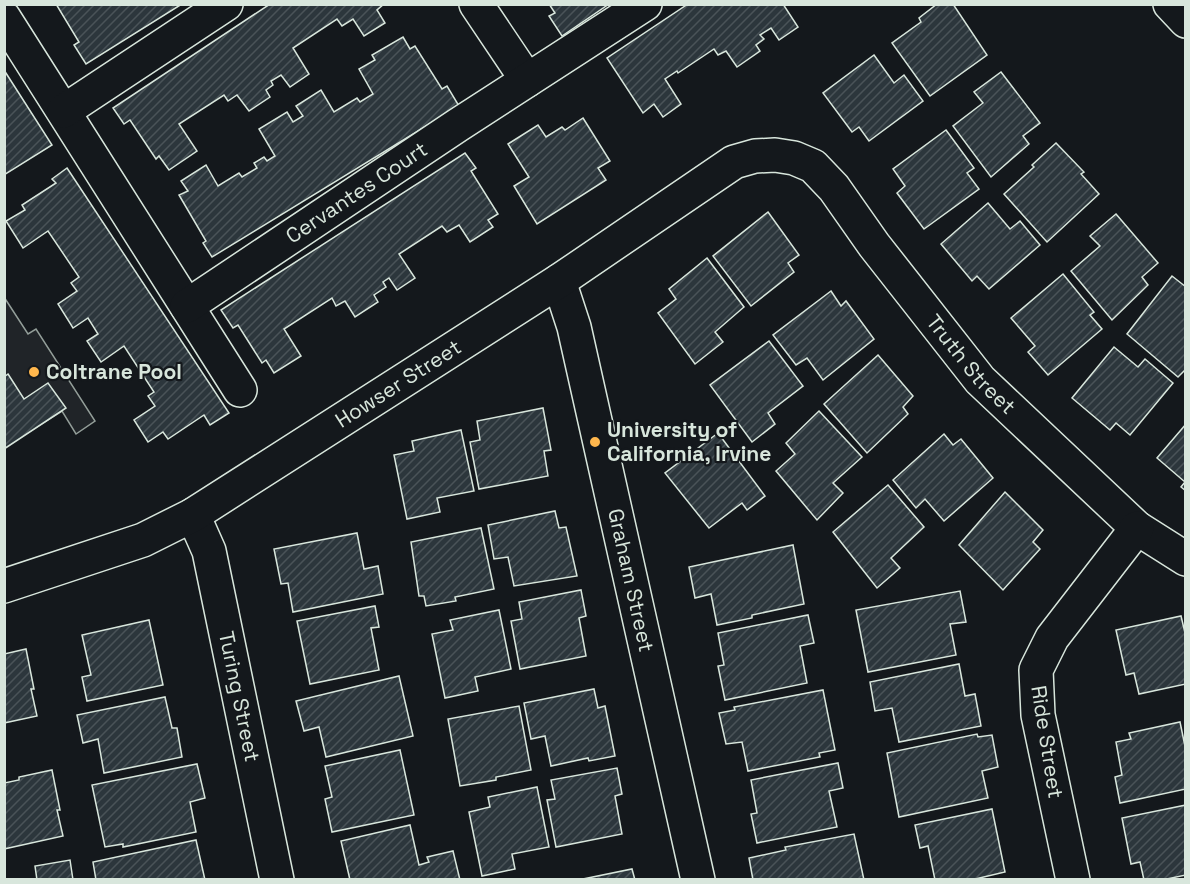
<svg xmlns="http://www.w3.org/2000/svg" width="1190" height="884" viewBox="0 0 1190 884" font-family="'Space Grotesk',sans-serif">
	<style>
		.pitch { fill: #202428; stroke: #939e99; stroke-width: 1.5 }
		.building { fill: url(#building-hatch); stroke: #d8e6dc; stroke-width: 1.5 }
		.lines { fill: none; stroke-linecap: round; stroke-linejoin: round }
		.street-casing { stroke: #d8e6dc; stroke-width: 36 }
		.secondary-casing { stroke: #d8e6dc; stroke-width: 36 }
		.street { stroke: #14181c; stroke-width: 33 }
		.secondary { stroke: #14181c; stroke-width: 33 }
		.poi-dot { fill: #ffb74d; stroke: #14181c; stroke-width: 2 }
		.labels { text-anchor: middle; stroke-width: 4.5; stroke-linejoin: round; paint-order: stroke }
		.street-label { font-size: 21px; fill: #d8e6dc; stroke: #14181c }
		.poi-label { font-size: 21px; font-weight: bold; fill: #d8e6dc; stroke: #14181c; text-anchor: start }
	</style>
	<defs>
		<pattern id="building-hatch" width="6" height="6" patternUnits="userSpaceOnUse" patternTransform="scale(1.5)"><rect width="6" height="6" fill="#2c363c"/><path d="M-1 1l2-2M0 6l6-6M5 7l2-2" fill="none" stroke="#4a5358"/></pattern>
	</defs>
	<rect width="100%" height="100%" fill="#14181c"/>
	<path class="pitch" d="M4 297 28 334 36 329 95 421 76 434 62 411 5 447Z"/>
	<g class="building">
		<path d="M56 4H182L86 64 74 45 79 42Z"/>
		<path d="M270 4H384L377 10 385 23 364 36 353 19 342 26 337 19 293 48 309 74 290 87 281 75 271 81 273 85 266 90 270 97 249 111 237 95 228 101 224 95 179 124 197 151 169 170 159 156 156 159 130 120 124 124 113 108Z"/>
		<path d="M549 4H609L562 36 549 16 555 13Z"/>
		<path d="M688 4H783L798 27 779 40 771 28 760 35 764 39 756 45 760 51 737 67 726 51 718 55 714 49 678 73 677 71 665 79 681 104 663 117 654 104 643 113 607 58Z"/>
		<path d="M937 4H953L987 55 930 96 892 43 921 22 919 18Z"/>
		<path d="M403 37 410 49 415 46 442 89 447 86 459 106 212 257 203 243 206 241 179 195 188 191 181 181 206 165 218 186 239 173 242 177 257 168 254 163 264 157 267 161 275 156 259 129 287 112 293 122 303 116 296 106 321 90 334 112 357 98 360 102 373 94 359 69 375 60 372 55Z"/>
		<path d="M874 55 894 83 904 75 923 101 869 141 859 127 852 132 823 93Z"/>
		<path d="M4 70 52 145 4 175Z"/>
		<path d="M1001 72 1040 123 1023 136 1029 144 991 177 953 126 983 103 974 92Z"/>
		<path d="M583 118 610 161 598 168 606 180 537 224 514 186 529 177 508 144 538 125 546 137 562 127 565 130Z"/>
		<path d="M946 130 974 168 967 173 979 189 924 229 897 193 905 186 893 169Z"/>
		<path d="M1056 143 1084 172 1081 174 1099 194 1047 242 1004 194 1034 167 1032 165Z"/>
		<path d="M465 153 476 168 471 171 498 214 488 220 493 227 470 242 459 225 447 232 442 226 399 254 415 278 397 290 389 278 383 282 386 287 374 295 378 302 355 317 345 301 336 306 332 298 284 329 301 356 274 373 266 360 262 363 238 325 233 328 221 310Z"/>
		<path d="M67 168 229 413 210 425 204 415 168 439 163 432 148 442 134 420 155 406 148 396 154 392 124 346 101 362 87 341 98 334 88 318 73 328 58 304 77 291 71 283 79 277 48 231 23 248 6 221 25 210 22 205 56 183 52 179Z"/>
		<path d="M988 203 1010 229 1020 221 1040 245 989 289 977 276 972 281 941 244Z"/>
		<path d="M768 212 799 255 788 263 794 272 751 306 713 256Z"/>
		<path d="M1116 214 1158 263 1142 277 1148 285 1112 320 1071 271 1100 246 1090 236Z"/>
		<path d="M707 258 744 307 715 332 723 342 695 364 658 313 676 299 669 289Z"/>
		<path d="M1063 274 1094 312 1090 315 1102 329 1048 375 1028 352 1035 346 1011 318Z"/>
		<path d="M1172 276 1186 287V369L1178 377 1127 334Z"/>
		<path d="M831 291 841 306 846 301 874 339 823 380 807 358 796 365 773 335Z"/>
		<path d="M769 341 803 386 768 413 775 424 752 442 710 385Z"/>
		<path d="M1114 347 1138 367 1145 359 1173 383 1130 435 1116 423 1110 430 1072 398Z"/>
		<path d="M878 355 913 396 903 407 908 414 867 453 824 404Z"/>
		<path d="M8 374 24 399 48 383 66 408 4 449V377Z"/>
		<path d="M543 408 551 450 544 451 548 476 479 489 470 442 480 440 477 421Z"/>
		<path d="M819 411 862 457 833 483 843 493 817 520 776 471 795 454 786 443Z"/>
		<path d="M1186 424V491L1181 487 1185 482 1157 458Z"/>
		<path d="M461 430 474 491 437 498 440 512 407 519 394 455 414 451 412 441Z"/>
		<path d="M718 433 765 496 747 510 742 503 709 528 665 473Z"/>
		<path d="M944 434 953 445 961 439 993 478 944 521 925 499 916 508 893 480Z"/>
		<path d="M888 485 924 527 891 558 900 568 877 588 833 532Z"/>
		<path d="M1005 492 1043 530 1033 542 1040 549 1003 590 959 545Z"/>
		<path d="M555 511 559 528 566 527 577 576 514 586 508 557 494 559 488 525Z"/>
		<path d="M481 528 494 589 455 597 456 601 426 606 424 596H419L411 542Z"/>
		<path d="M357 533 364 569 378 566 383 594 293 612 288 583 281 584 274 549Z"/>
		<path d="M793 545 804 604 752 615V618L717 625 711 594 695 598 689 567Z"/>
		<path d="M581 590 586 616 579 618 586 656 520 669 511 621 522 619 519 602Z"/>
		<path d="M960 591 966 622 950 624 956 655 868 672 856 610Z"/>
		<path d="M375 606 379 627 371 628 379 670 310 684 297 621Z"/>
		<path d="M499 610 511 669 475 677 478 691 445 698 432 634 453 630 450 620Z"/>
		<path d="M808 615 814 643 800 646 807 683 725 700 718 666 724 665 718 633Z"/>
		<path d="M1181 616 1186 637V684L1139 694 1134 673 1126 675 1116 630Z"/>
		<path d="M149 620 163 685 87 701 82 677 91 675 82 635Z"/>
		<path d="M26 649 34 689H31L37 716 4 723V654Z"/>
		<path d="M959 664 965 696 975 694 981 726 899 742 892 708 875 711 870 682Z"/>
		<path d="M399 676 413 736 326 757 319 727 304 731 296 701Z"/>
		<path d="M594 689 598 708 605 706 615 756 589 761 588 758 551 766 545 736 531 739 524 703Z"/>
		<path d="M823 690 835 750 819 753 820 757 748 771 742 742 726 744 719 713 735 710 734 707Z"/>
		<path d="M165 697 172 728H177L182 757 104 773 98 739 83 743 77 715Z"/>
		<path d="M519 706 531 770 496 777V780L460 786 448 719Z"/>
		<path d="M1180 722 1186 751V789L1120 803 1115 777 1122 775 1116 742 1131 739 1129 733Z"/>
		<path d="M977 734 978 737 992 735 998 767 982 771 988 798 899 817 887 753Z"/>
		<path d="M400 750 414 815 332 832 325 799 332 797 325 766Z"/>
		<path d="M838 763 843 788 829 791 837 827 757 843 751 814 757 813 751 780Z"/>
		<path d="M197 764 205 798 190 802 196 832 123 847V844L105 847 92 785Z"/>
		<path d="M617 768 622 794 615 796 622 834 556 847 547 800 555 799 551 780Z"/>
		<path d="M52 770 60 810H57L63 836 4 849V783L19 780V777Z"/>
		<path d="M537 787 549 847 512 854 515 869 482 876 469 812 490 807 488 797Z"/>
		<path d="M1186 805V875L1162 880H1144L1140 862 1131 864 1122 818Z"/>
		<path d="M992 809 1005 872 971 880H935L928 846 920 848 915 825Z"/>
		<path d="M410 825 419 865 429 862 427 857 453 851 460 880H350L341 841Z"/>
		<path d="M854 834 864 880H753L749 858 786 850 785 847Z"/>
		<path d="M196 840 205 880H96L93 862Z"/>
		<path d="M70 860 73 880H37L35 866Z"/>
		<path d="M632 869 635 880H578Z"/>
	</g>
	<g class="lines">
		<defs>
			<g id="street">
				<path d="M476 4 527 80"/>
				<path d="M4 18 240 390"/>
				<path d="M64 111 226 4"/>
				<path id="s1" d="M559 281 574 327 698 880"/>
				<path id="s2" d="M187 306 458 125 645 4"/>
				<path id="s3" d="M193 515 209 551 277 880"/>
				<path id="s4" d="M4 586 143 540 193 515 559 281 734 162 755 156 775 155 794 158 813 166 834 188 874 245 980 380 1137 528 1186 559"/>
				<path d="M1073 880 1038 715 1036 670 1052 638 1137 528"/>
			</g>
			<path id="secondary" d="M1170 4 1186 21"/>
		</defs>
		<use href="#street" class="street-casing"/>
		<use href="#secondary" class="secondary-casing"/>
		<use href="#street" class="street"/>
		<use href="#secondary" class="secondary"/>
	</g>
	<g class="poi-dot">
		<circle cx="34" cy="372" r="6"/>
		<circle cx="595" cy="442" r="6"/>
	</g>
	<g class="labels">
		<g class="street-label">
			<text dy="7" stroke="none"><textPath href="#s2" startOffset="204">Cervantes Court</textPath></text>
			<text dy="7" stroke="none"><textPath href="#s4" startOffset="1184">Truth Street</textPath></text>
			<text dy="7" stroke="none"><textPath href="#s4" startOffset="446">Howser Street</textPath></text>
			<text dy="7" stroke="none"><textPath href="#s1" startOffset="308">Graham Street</textPath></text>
			<text dy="7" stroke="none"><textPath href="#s3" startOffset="188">Turing Street</textPath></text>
			<text transform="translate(1047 742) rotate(81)" y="7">Ride Street</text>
		</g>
		<g class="poi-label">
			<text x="46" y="379">Coltrane Pool</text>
			<text x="607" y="437">University of<tspan x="607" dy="24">California, Irvine</tspan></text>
		</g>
	</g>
	<rect width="1190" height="884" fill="none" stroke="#d8e6dc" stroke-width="12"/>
</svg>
